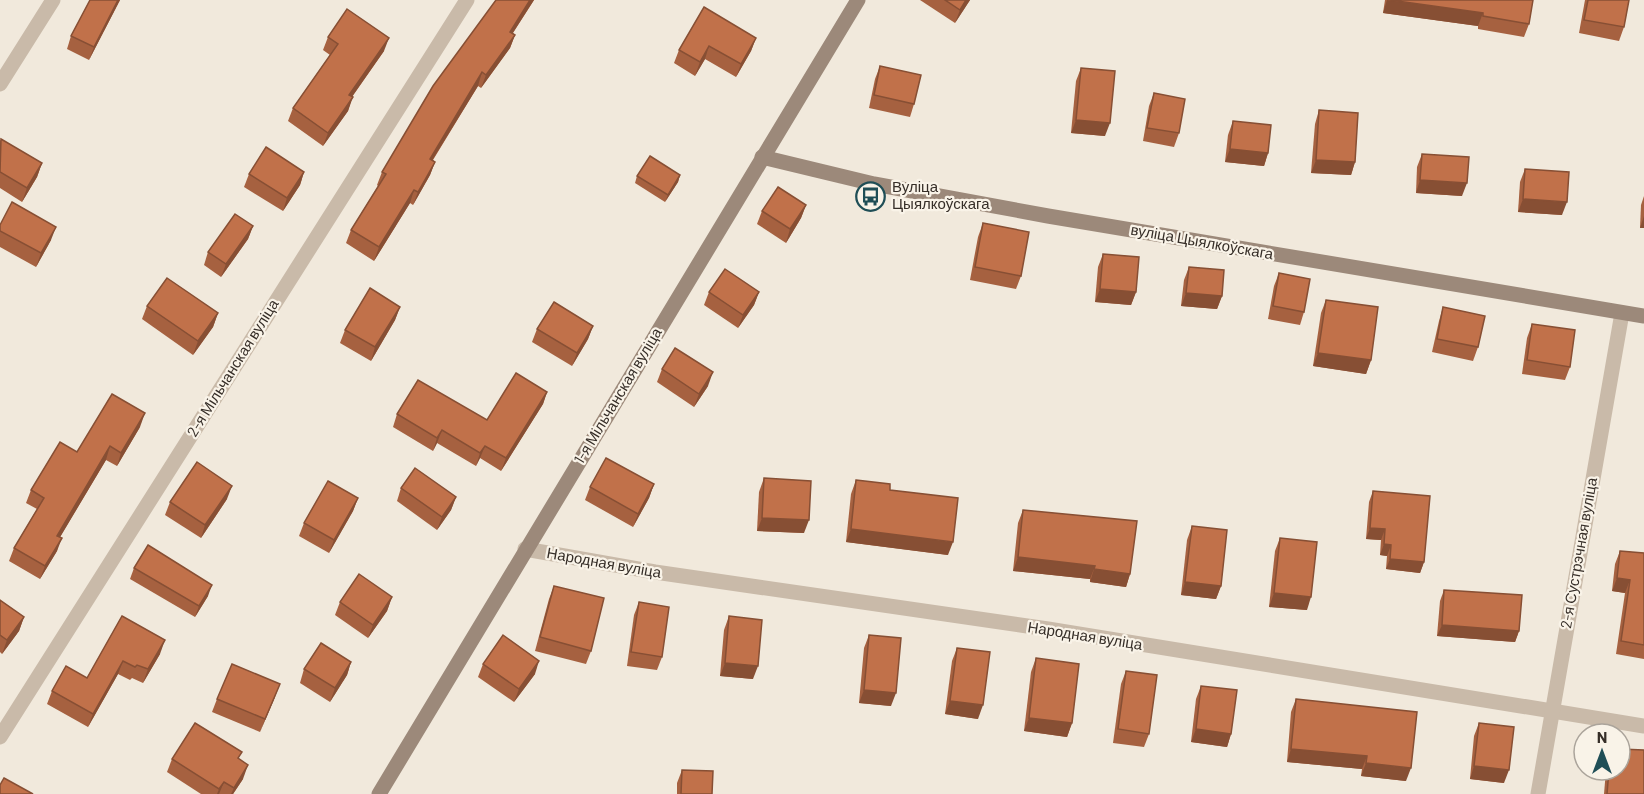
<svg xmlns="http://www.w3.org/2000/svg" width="1644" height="794" viewBox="0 0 1644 794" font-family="Barlow,sans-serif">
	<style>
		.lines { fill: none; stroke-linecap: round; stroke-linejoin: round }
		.street { stroke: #c9baa9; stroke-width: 15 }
		.secondary { stroke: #9c897a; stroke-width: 15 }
		.wall { fill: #a66140 }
		.shaded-wall { fill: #874f34 }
		.building { fill: #c1714a; stroke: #874f34; stroke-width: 1.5 }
		.labels { text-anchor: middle; stroke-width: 4.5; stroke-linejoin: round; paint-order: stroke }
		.poi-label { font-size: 15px; fill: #362e28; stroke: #f9f3e8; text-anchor: start }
		.street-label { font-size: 15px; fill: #362e28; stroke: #f9f3e8 }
	</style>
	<rect width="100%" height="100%" fill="#f1e9dc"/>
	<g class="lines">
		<g class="street">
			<path d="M0 84 53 0"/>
			<path d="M525 549 655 572 1048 629 1644 726"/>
			<path d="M0 737 467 0"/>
			<path d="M1538 794 1622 313"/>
		</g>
		<g class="secondary">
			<path d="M762 157 874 184 1048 216 1644 316"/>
			<path d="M379 794 858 0"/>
		</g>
	</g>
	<g class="wall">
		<path d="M90 0H120L89 60 67 49 71 36Z"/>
		<path d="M496 0H534L513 33 515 35 510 48 481 88 478 86 433 160 435 162 430 175 413 205 410 203 374 261 346 243 351 230 378 186 377 185 382 172Z"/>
		<path d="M920 0H970L955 23Z"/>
		<path d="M1385 0H1533L1529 24 1524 37 1478 29V26L1383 13Z"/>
		<path d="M1585 0H1629L1624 27 1619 41 1579 33Z"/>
		<path d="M328 37 384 51 352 97 348 111 323 146 288 121 293 108 330 55 323 50Z"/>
		<path d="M756 38 751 51 736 77 705 59 695 76 674 63 679 50Z"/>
		<path d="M880 66 914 104 910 117 869 108 875 79Z"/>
		<path d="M1081 68 1105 136 1071 133 1076 81Z"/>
		<path d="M1154 93 1179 133 1174 147 1143 141 1149 106Z"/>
		<path d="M1319 110 1355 162 1351 175 1311 173 1315 124Z"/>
		<path d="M1233 121 1268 153 1264 166 1225 162 1228 135Z"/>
		<path d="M0 140 42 163 37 177 22 202 0 188Z"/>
		<path d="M1422 154 1462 196 1416 193 1417 167Z"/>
		<path d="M1525 169 1562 215 1518 212 1520 182Z"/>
		<path d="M304 172 300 185 283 211 244 187 249 174Z"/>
		<path d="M680 175 678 182 665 202 635 183 637 176Z"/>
		<path d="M1644 196V228H1640L1641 205Z"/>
		<path d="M806 205 801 218 786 243 757 224 762 211Z"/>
		<path d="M983 223 1021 276 1016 289 970 280 978 237Z"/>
		<path d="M0 225 51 240 36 267 0 247Z"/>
		<path d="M253 226 248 239 221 277 204 265 208 252Z"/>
		<path d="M1103 254 1136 292 1131 305 1095 302 1098 267Z"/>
		<path d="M1189 267 1222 296 1217 309 1181 306 1184 280Z"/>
		<path d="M1279 273 1304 312 1300 325 1268 319 1274 286Z"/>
		<path d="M709 292H759L754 305 738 328 704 305Z"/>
		<path d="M1326 300 1371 360 1366 374 1313 366 1321 313Z"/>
		<path d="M147 306 218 313 213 327 193 355 142 319Z"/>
		<path d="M400 307 395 320 371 361 340 343 345 330Z"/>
		<path d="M1443 307 1478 347 1473 361 1432 352 1439 321Z"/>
		<path d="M1532 324 1570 367 1565 380 1522 374 1527 338Z"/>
		<path d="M593 326 588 339 572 366 532 342 537 329Z"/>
		<path d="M662 369 708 386 694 407 657 382Z"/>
		<path d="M547 392 543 404 501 471 480 458 476 466 437 443 433 451 393 427 397 414 487 420Z"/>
		<path d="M140 427 117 466 106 460 60 537 57 551 40 579 9 561 14 548 37 509 26 503 31 490 77 452Z"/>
		<path d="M764 478 804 533 757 531 759 492Z"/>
		<path d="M856 480 890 490 948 555 846 542 851 494Z"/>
		<path d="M654 484 649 498 633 527 585 500 590 487Z"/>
		<path d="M401 488 456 497 451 510 437 530 397 501Z"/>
		<path d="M1373 491 1424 562 1420 573 1386 569 1387 556 1380 555 1381 540 1366 539 1369 502Z"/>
		<path d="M358 498 353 511 329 553 299 536 304 523Z"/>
		<path d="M227 499 201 538 165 515 170 502Z"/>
		<path d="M1023 510 1130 574 1126 587 1090 582V579L1013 571 1018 523Z"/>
		<path d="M1192 526 1221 586 1216 599 1181 595 1187 540Z"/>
		<path d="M1280 538 1307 610 1269 607 1275 551Z"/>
		<path d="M1620 551 1644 553V659L1616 654 1625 593 1612 591 1615 564Z"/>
		<path d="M134 568 208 596 195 617 130 579Z"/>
		<path d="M554 586 591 651 586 664 535 651 549 599Z"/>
		<path d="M1444 590 1519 631 1515 642 1437 636 1440 601Z"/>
		<path d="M392 597 387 611 368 638 335 615 340 602Z"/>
		<path d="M0 600 24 617 19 631 2 654 0 652Z"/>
		<path d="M639 602 662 657 657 670 627 666 634 615Z"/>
		<path d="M122 616 160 654 143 683 132 678 130 680 118 674 88 727 47 704 52 691 87 678Z"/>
		<path d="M729 616 753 679 720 676 724 630Z"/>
		<path d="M869 635 891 706 859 703 864 648Z"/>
		<path d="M957 648 978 719 945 714 952 661Z"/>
		<path d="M1036 658 1072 723 1067 737 1024 731 1031 672Z"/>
		<path d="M351 662 347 675 330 702 300 683 304 669Z"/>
		<path d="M483 664 535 674 514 702 478 677Z"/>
		<path d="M1126 671 1149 734 1144 747 1113 743 1121 684Z"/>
		<path d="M1201 686 1231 734 1227 747 1191 742 1196 699Z"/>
		<path d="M275 697 260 732 212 712 217 699Z"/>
		<path d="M1296 699 1406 781 1361 776 1362 769 1287 762 1291 712Z"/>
		<path d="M1479 723 1504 783 1470 779 1474 736Z"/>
		<path d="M172 759H239L243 779 233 794H201L167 772Z"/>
		<path d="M682 770 712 794H677V783Z"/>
		<path d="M1606 770H1620L1644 794H1604Z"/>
	</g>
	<g class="shaded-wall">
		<path d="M118 0H120L89 60 94 47Z"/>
		<path d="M530 0H534L505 45 510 32Z"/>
		<path d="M966 0H970L955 23 960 10Z"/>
		<path d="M1387 0 1483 13 1478 26 1383 13Z"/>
		<path d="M515 35 510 48 481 88 486 75Z"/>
		<path d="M389 38 384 51 344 108 349 95Z"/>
		<path d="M756 38 751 51 736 77 741 64Z"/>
		<path d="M709 46 705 59 695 76 700 62Z"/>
		<path d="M482 72 478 86 425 172 430 159Z"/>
		<path d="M353 97 348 111 323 146 328 133Z"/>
		<path d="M1076 120 1110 123 1105 136 1071 133Z"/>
		<path d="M1230 149 1268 153 1264 166 1225 162Z"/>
		<path d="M1316 160 1355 162 1351 175 1311 173Z"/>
		<path d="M435 162 430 175 413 205 418 192Z"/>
		<path d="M42 163 37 177 22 202 27 188Z"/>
		<path d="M304 172 300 185 283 211 287 198Z"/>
		<path d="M680 175 678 182 665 202 668 195Z"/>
		<path d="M1420 180 1467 183 1462 196 1416 193Z"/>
		<path d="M414 190 410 203 374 261 379 247Z"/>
		<path d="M1523 199 1567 202 1562 215 1518 212Z"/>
		<path d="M806 205 801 218 786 243 790 229Z"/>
		<path d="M1644 216V228H1640Z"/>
		<path d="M253 226 248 239 221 277 226 264Z"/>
		<path d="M56 227 51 240 36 267 41 253Z"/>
		<path d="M1100 289 1136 292 1131 305 1095 302Z"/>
		<path d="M759 292 754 305 738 328 743 315Z"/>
		<path d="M1186 293 1222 296 1217 309 1181 306Z"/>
		<path d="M400 307 395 320 371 361 375 347Z"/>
		<path d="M218 313 213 327 193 355 198 341Z"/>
		<path d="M593 326 588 339 572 366 577 353Z"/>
		<path d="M1318 353 1371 360 1366 374 1313 366Z"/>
		<path d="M713 372 708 386 694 407 699 394Z"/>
		<path d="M547 392 543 404 501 471 506 458Z"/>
		<path d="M145 413 140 427 117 466 121 453Z"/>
		<path d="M442 430 437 443 433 451 437 438Z"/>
		<path d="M110 446 106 460 53 549 57 536Z"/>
		<path d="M485 446 480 458 476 466 480 453Z"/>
		<path d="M654 484 649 498 633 527 638 514Z"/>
		<path d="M232 486 227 499 201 538 205 525Z"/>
		<path d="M456 497 451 510 437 530 442 517Z"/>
		<path d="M358 498 353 511 329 553 334 540Z"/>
		<path d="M762 518 809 520 804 533 757 531Z"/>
		<path d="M1370 528 1385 529 1381 540 1366 539Z"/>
		<path d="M851 529 953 542 948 555 846 542Z"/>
		<path d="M62 538 57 551 40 579 45 566Z"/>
		<path d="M1384 544 1391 545 1387 556 1380 555Z"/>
		<path d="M1018 557 1095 566 1090 579 1013 571Z"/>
		<path d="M1390 559 1424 562 1420 573 1386 569Z"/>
		<path d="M1094 569 1130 574 1126 587 1090 582Z"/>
		<path d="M1617 578 1630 580 1625 593 1612 591Z"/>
		<path d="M1185 582 1221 586 1216 599 1181 595Z"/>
		<path d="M212 585 208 596 195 617 199 606Z"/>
		<path d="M1274 593 1311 597 1307 610 1269 607Z"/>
		<path d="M392 597 387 611 368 638 373 625Z"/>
		<path d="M24 617 19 631 2 654 7 640Z"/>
		<path d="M1442 625 1519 631 1515 642 1437 636Z"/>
		<path d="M165 640 160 654 143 683 148 669Z"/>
		<path d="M123 661 118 674 88 727 93 714Z"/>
		<path d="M539 661 535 674 514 702 519 689Z"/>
		<path d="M351 662 347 675 330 702 335 688Z"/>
		<path d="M725 663 758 666 753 679 720 676Z"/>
		<path d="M280 684 275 697 260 732 265 719Z"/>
		<path d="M864 690 896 693 891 706 859 703Z"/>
		<path d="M950 701 983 705 978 719 945 714Z"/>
		<path d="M1029 718 1072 723 1067 737 1024 731Z"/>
		<path d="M1196 729 1231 734 1227 747 1191 742Z"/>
		<path d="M1291 749 1367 756 1362 769 1287 762Z"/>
		<path d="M1366 763 1411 768 1406 781 1361 776Z"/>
		<path d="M248 765 243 779 233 794H231L234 788Z"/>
		<path d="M1474 766 1509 770 1504 783 1470 779Z"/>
		<path d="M224 782 219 794H217L219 789Z"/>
	</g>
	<g class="building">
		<path d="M90 0H118L94 47 71 36Z"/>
		<path d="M496 0H530L510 32 515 35 486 75 482 72 430 159 435 162 418 192 414 190 379 247 351 230 386 174 382 172 433 86Z"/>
		<path d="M945 0H966L960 10Z"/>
		<path d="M1390 0H1533L1529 24 1483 16V13Z"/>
		<path d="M1588 0H1629L1624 27 1584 20Z"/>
		<path d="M704 7 756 38 741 64 709 46 700 62 679 50Z"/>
		<path d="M347 9 389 38 349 95 353 97 328 133 293 108 338 44 328 37Z"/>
		<path d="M880 66 921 75 914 104 874 95Z"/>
		<path d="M1081 68 1115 71 1110 123 1076 120Z"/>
		<path d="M1154 93 1185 99 1179 133 1147 128Z"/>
		<path d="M1319 110 1358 113 1355 162 1316 160Z"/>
		<path d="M1233 121 1271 125 1268 153 1230 149Z"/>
		<path d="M1 139 42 163 27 188 0 172Z"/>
		<path d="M266 147 304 172 287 198 249 174Z"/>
		<path d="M1422 154 1469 157 1467 183 1420 180Z"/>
		<path d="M650 156 680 175 668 195 637 176Z"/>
		<path d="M1525 169 1569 172 1567 202 1523 199Z"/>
		<path d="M778 187 806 205 790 229 762 211Z"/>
		<path d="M12 202 56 227 41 253 0 231V225Z"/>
		<path d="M235 214 253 226 226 264 208 252Z"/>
		<path d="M983 223 1029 232 1021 276 975 267Z"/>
		<path d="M1103 254 1139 257 1136 292 1100 289Z"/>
		<path d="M1189 267 1224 270 1222 296 1186 293Z"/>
		<path d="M725 269 759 292 743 315 709 292Z"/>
		<path d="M1279 273 1310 279 1304 312 1273 306Z"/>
		<path d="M167 278 218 313 198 341 147 306Z"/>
		<path d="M370 288 400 307 375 347 345 330Z"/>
		<path d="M1326 300 1378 307 1371 360 1318 353Z"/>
		<path d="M554 302 593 326 577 353 537 329Z"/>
		<path d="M1443 307 1485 316 1478 347 1437 339Z"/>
		<path d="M1532 324 1575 330 1570 367 1527 360Z"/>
		<path d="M675 348 713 372 699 394 662 369Z"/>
		<path d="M516 373 547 392 506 458 485 446 480 453 442 430 437 438 397 414 418 380 487 420Z"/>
		<path d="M112 394 145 413 121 453 110 446 57 536 62 538 45 566 14 548 44 498 31 490 60 442 77 452Z"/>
		<path d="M606 458 654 484 638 514 590 487Z"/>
		<path d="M197 462 232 486 205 525 170 502Z"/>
		<path d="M415 468 456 497 442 517 401 488Z"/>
		<path d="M764 478 811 481 809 520 762 518Z"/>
		<path d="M856 480 890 484V490L958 498 953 542 851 529Z"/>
		<path d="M328 481 358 498 334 540 304 523Z"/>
		<path d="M1373 491 1430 496 1424 562 1390 559 1391 545 1384 544 1385 529 1370 528Z"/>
		<path d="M1023 510 1137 521 1130 574 1094 569 1095 566 1018 557Z"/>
		<path d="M1192 526 1227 530 1221 586 1185 582Z"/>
		<path d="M1280 538 1317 542 1311 597 1274 593Z"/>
		<path d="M148 545 212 585 199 606 134 568Z"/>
		<path d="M1620 551 1644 553V645L1621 641 1630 580 1617 578Z"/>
		<path d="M359 574 392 597 373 625 340 602Z"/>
		<path d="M554 586 604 598 591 651 540 637Z"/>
		<path d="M1444 590 1522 595 1519 631 1442 625Z"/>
		<path d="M0 600 24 617 7 640 0 635Z"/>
		<path d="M639 602 669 607 662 657 631 652Z"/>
		<path d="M122 616 165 640 148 669 137 665 135 667 123 661 93 714 52 691 66 666 87 678Z"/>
		<path d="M729 616 762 620 758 666 725 663Z"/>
		<path d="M503 635 539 661 519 689 483 664Z"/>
		<path d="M869 635 901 638 896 693 864 690Z"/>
		<path d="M321 643 351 662 335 688 304 669Z"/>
		<path d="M957 648 990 652 983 705 950 701Z"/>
		<path d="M1036 658 1079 664 1072 723 1029 718Z"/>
		<path d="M232 664 280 684 265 719 217 699Z"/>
		<path d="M1126 671 1157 675 1149 734 1118 729Z"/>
		<path d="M1201 686 1237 690 1231 734 1196 729Z"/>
		<path d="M1296 699 1417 712 1411 768 1366 763 1367 756 1291 749Z"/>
		<path d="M195 723 242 752 238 758 248 765 234 788 224 782 219 789 172 759Z"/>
		<path d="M1479 723 1514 727 1509 770 1474 766Z"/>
		<path d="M1620 749 1644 750V794H1607L1609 770H1620Z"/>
		<path d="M682 770 713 771 712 794H681Z"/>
		<path d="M4 778 33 794H0V785Z"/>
	</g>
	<defs>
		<symbol id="bus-ring" viewBox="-11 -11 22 22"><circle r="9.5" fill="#f9f3e8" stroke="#1f4e56" stroke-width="1.5"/><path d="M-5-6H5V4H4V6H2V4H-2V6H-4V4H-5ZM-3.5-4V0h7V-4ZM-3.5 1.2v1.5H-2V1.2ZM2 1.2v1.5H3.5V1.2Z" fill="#1f4e56"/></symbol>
	</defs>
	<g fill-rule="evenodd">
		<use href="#bus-ring" x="854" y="180" width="33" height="33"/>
	</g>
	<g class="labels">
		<g class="poi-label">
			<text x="892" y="192">Вуліца<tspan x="892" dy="17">Цыялкоўскага</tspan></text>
		</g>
		<g class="street-label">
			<text transform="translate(1202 242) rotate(10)" y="5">вуліца Цыялкоўскага</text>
			<text transform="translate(233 368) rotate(-58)" y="5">2-я Мільчанская вуліца</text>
			<text transform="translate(618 396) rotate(-59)" y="5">1-я Мільчанская вуліца</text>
			<text transform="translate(1579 553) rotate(-80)" y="5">2-я Сустрэчная вуліца</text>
			<text transform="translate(604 563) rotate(10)" y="5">Народная вуліца</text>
			<text transform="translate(1085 636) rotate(9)" y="5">Народная вуліца</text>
		</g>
	</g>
	<g transform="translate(1602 752)"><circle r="28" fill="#f9f3e8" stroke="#aba49b" stroke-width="1.5"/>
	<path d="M0-4.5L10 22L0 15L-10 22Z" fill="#1f4e56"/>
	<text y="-9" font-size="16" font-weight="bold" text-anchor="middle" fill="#362e28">N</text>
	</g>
</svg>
